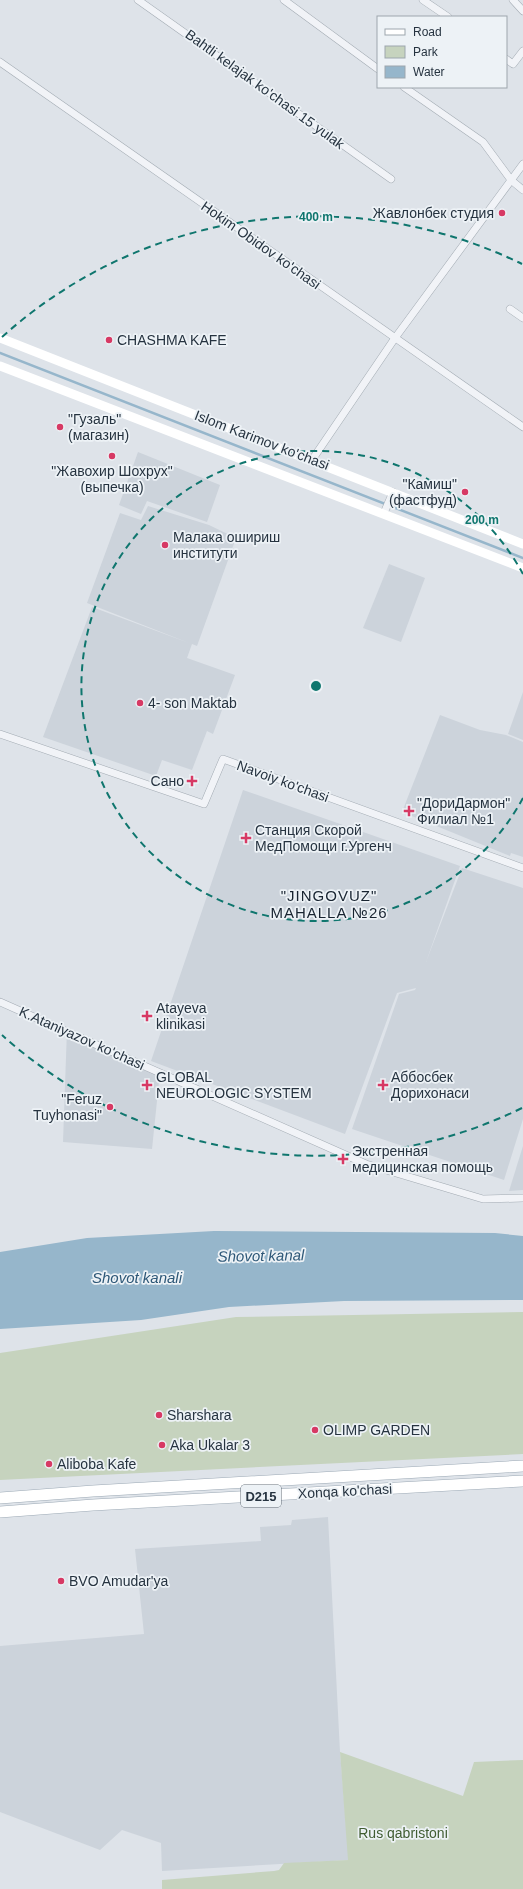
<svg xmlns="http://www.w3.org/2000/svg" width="523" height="1889" viewBox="0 0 523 1889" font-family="Arial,sans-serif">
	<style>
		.built { fill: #ccd3db }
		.green { fill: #c6d3be }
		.water { fill: #96b6cb }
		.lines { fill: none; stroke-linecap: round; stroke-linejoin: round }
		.stream { stroke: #96b6cb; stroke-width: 2.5 }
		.street-casing { stroke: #a3abb3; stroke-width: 8 }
		.primary-casing { stroke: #9ca9b5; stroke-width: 12 }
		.street { stroke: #f1f3f7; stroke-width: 7 }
		.secondary { stroke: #fff; stroke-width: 9 }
		.primary { stroke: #fff; stroke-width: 11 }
		.ring { fill: none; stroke: #0f766e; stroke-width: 2; stroke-dasharray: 7 5 }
		.poi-dot { fill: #d73964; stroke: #edf2f6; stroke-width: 1.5 }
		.labels { text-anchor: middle; stroke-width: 3.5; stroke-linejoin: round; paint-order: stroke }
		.shield { fill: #edf2f6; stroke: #626c77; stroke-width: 1 }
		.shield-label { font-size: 13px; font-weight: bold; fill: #263340 }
		.street-label { font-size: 14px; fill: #263340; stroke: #edf2f6 }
		.poi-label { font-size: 14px; fill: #263340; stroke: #edf2f6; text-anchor: start }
		.park-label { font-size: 14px; fill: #405d32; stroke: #edf2f6 }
		.neighbourhood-label { font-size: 15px; letter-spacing: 1px; fill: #182431; stroke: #edf2f6 }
		.water-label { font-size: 15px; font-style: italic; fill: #2d5777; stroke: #edf2f6 }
		.centre { fill: #0f766e; stroke: #edf2f6; stroke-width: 2 }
		.ring-label { font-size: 12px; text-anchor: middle; font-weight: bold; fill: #0f766e; stroke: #edf2f6; stroke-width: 3.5; stroke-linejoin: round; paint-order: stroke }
	</style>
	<rect width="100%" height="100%" fill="#dee3e9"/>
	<g class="built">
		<path d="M138 452 220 485 207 522 147 501 141 514 119 505Z"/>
		<path d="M148 506 209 525 236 538 197 646 192 644 187 658 235 675 213 734 207 731 192 770 162 760 156 776 43 737 92 607 189 643 87 603 120 513 141 520Z"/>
		<path d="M389 564 425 578 401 642 363 628Z"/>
		<path d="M523 692V740L508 734Z"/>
		<path d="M440 715 480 730 506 735 523 742V857L511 853 510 856 402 812Z"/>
		<path d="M243 790 460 866 426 962 462 868 523 888V1119L504 1180 352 1129 399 994 415 990 416 988 397 993 345 1134 151 1061Z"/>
		<path d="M67 1029 160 1072 152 1149 63 1142Z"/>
		<path d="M523 1146V1190L509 1191Z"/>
		<path d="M328 1517 340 1752 349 1860 162 1871 161 1843 122 1830 100 1850 0 1812V1646L144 1634 135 1549 261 1541 260 1527 291 1525 292 1520Z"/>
	</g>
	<g class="green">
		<path d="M523 1312V1454L0 1480V1353L236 1317Z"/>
		<path d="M340 1752 463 1796 474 1762 523 1760V1889H162V1880L274 1871 279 1870 284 1863 348 1860Z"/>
	</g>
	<path class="water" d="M214 1231 495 1233 523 1236V1300L344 1301 229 1307 141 1320 0 1329V1252L87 1238Z"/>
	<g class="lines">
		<path class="stream" d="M0 353 523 558"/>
		<defs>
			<g id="street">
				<path d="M138 0 391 179"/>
				<path d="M284 0 378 69"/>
				<path d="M423 0 448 17"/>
				<path d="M513 0 523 11"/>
				<path d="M506 59 513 64 523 51"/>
				<path d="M0 62 523 427"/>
				<path d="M404 87 483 142 511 180 523 190"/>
				<path d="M510 309 523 318"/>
				<path d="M312 460 395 338 523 164"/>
				<path d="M384 513 393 492"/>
				<path d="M0 734 204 804 223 759 523 868"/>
				<path d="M0 1002 366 1164 483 1199 523 1198"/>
			</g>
			<g id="primary">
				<path d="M0 1498 93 1491 523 1466"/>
				<path d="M0 1512 93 1505 523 1481"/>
			</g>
		</defs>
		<use href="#street" class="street-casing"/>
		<use href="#primary" class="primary-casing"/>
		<use href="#street" class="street"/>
		<g class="secondary">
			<path d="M0 338 523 544"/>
			<path d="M0 366 523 568"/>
		</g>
		<use href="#primary" class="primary"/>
	</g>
	<g class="ring">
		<path d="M523 798A235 235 0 1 1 523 574"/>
		<path d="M522 1108A469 469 0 0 1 2 1035M2 337A469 469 0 0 1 522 264"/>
	</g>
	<g class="poi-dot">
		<circle cx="502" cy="213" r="4"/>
		<circle cx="109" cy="340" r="4"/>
		<circle cx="60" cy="427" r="4"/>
		<circle cx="112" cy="456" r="4"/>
		<circle cx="465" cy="492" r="4"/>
		<circle cx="165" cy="545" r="4"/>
		<circle cx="140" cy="703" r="4"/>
		<path d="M190 775h4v4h4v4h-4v4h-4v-4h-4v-4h4z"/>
		<path d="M407 805h4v4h4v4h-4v4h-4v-4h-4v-4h4z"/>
		<path d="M244 832h4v4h4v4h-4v4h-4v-4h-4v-4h4z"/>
		<path d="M145 1010h4v4h4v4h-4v4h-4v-4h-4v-4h4z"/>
		<path d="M145 1079h4v4h4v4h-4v4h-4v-4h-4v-4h4z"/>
		<path d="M381 1079h4v4h4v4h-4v4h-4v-4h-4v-4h4z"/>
		<circle cx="110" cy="1107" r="4"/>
		<path d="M341 1153h4v4h4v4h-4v4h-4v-4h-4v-4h4z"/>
		<circle cx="159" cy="1415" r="4"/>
		<circle cx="315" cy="1430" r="4"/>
		<circle cx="162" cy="1445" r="4"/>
		<circle cx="49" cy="1464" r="4"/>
		<circle cx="61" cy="1581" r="4"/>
	</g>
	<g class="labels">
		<rect class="shield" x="241" y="1485" width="40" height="22" rx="3"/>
		<g class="shield-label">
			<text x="261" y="1501">D215</text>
		</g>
		<g class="street-label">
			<text transform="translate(265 89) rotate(36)" y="5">Bahtli kelajak ko'chasi 15 yulak</text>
			<text transform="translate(261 245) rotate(35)" y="5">Hokim Obidov ko'chasi</text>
			<text transform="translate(262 440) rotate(21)" y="5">Islom Karimov ko'chasi</text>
			<text transform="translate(283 781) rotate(20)" y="5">Navoiy ko'chasi</text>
			<text transform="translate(82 1038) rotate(24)" y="5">K.Ataniyazov ko'chasi</text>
			<text transform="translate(345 1491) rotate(-3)" y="5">Xonqa ko'chasi</text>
		</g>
		<g class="poi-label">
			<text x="494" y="218" text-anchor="end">Жавлонбек студия</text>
			<text x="117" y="345">CHASHMA KAFE</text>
			<text x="68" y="424">"Гузаль"<tspan x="68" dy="16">(магазин)</tspan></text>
			<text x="112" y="476" text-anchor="middle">"Жавохир Шохрух"<tspan x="112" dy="16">(выпечка)</tspan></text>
			<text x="457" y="489" text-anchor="end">"Камиш"<tspan x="457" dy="16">(фастфуд)</tspan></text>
			<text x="173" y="542">Малака ошириш<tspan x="173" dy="16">институти</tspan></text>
			<text x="148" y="708">4- son Maktab</text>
			<text x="184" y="786" text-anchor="end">Сано</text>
			<text x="417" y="808">"ДориДармон"<tspan x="417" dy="16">Филиал №1</tspan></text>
			<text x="255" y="835">Станция Скорой<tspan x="255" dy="16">МедПомощи г.Ургенч</tspan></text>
			<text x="156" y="1013">Atayeva<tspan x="156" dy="16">klinikasi</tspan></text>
			<text x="156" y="1082">GLOBAL<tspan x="156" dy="16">NEUROLOGIC SYSTEM</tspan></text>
			<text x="391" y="1082">Аббосбек<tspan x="391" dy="16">Дорихонаси</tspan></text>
			<text x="102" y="1104" text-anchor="end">"Feruz<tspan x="102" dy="16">Tuyhonasi"</tspan></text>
			<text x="352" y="1156">Экстренная<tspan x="352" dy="16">медицинская помощь</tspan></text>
			<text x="167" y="1420">Sharshara</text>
			<text x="323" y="1435">OLIMP GARDEN</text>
			<text x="170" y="1450">Aka Ukalar 3</text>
			<text x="57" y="1469">Aliboba Kafe</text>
			<text x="69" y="1586">BVO Amudar'ya</text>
		</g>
		<g class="park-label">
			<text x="403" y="1838">Rus qabristoni</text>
		</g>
		<g class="neighbourhood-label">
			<text x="329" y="901">"JINGOVUZ"<tspan x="329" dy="17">MAHALLA №26</tspan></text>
		</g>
		<g class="water-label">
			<text transform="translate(261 1256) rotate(-1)" y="5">Shovot kanal</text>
			<text x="137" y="1283">Shovot kanali</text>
		</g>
	</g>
	<circle cx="316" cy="686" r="6" class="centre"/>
	<g class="ring-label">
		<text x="316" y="221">400 m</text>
		<text x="482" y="524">200 m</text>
	</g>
	<rect x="377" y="16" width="130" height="72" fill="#edf2f6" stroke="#9da6ad"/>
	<rect x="385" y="29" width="20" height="6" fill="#ffffff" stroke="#9da6ad"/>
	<text x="413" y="36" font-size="12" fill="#263340">Road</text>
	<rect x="385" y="46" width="20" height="12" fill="#c6d3be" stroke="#9da6ad"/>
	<text x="413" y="56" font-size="12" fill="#263340">Park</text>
	<rect x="385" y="66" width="20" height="12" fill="#96b6cb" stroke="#9da6ad"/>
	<text x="413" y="76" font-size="12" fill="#263340">Water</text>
</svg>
